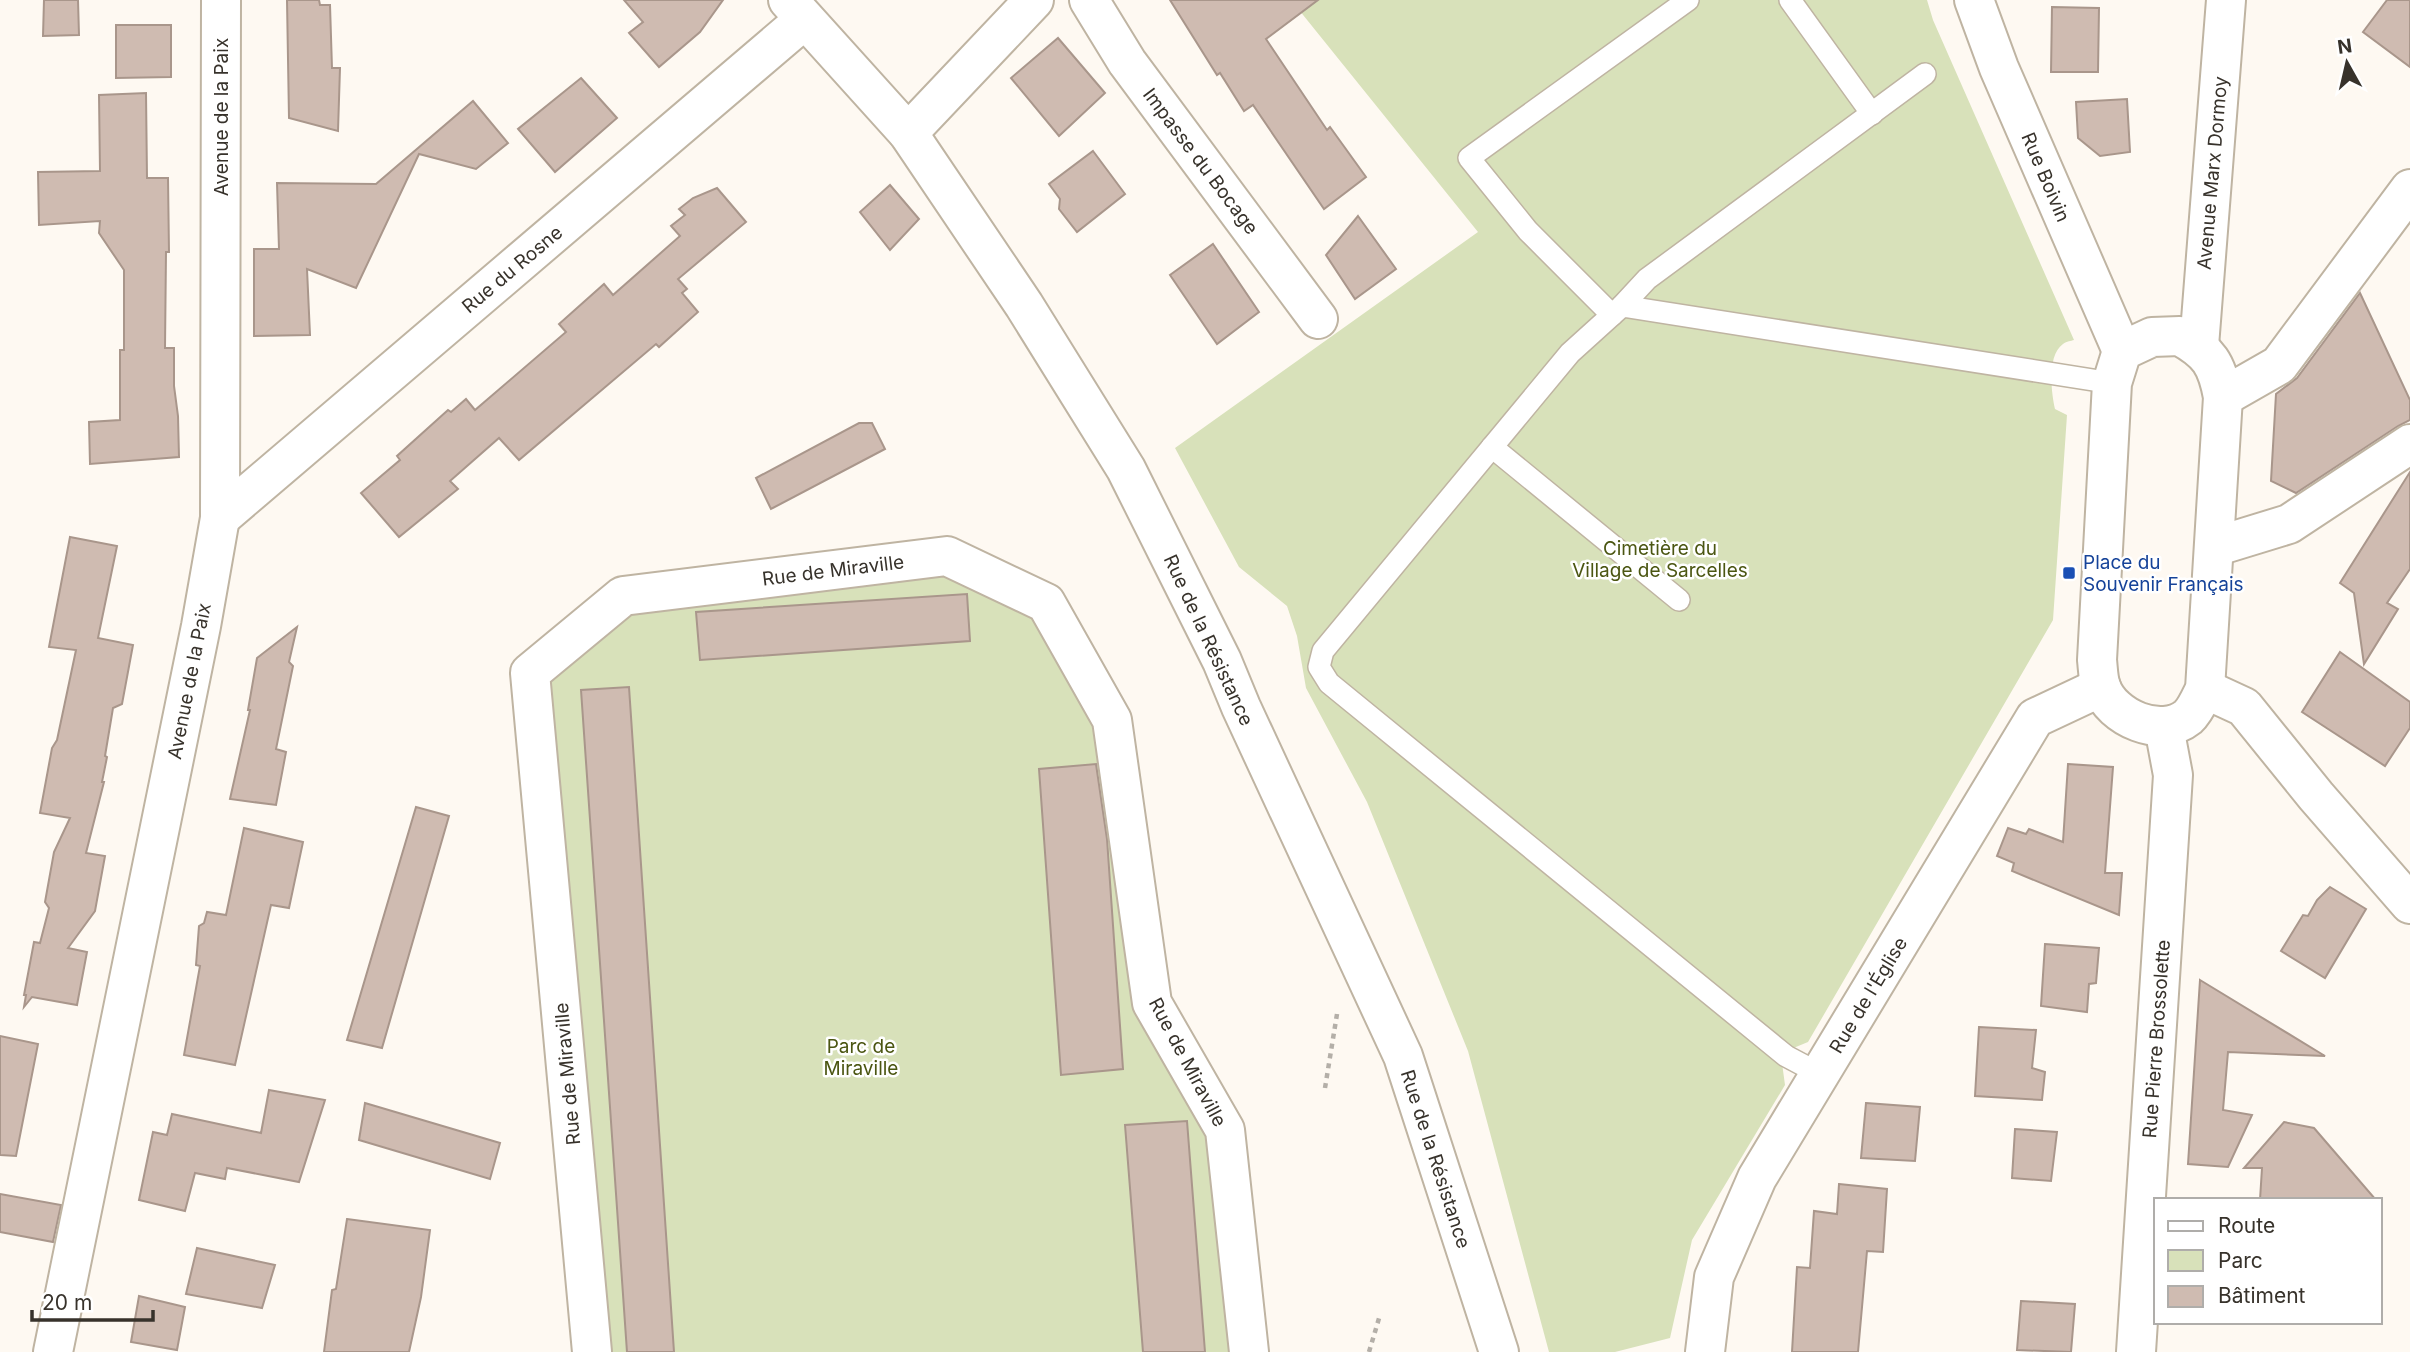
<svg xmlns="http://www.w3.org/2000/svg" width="2410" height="1352" viewBox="0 0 2410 1352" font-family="Inter,sans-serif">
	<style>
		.green { fill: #d8e1ba }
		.building { fill: #cfbbb1; stroke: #a9968b; stroke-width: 2 }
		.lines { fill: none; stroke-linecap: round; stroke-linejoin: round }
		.lane-casing { stroke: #bfb4a2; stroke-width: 24 }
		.street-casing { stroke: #bfb4a2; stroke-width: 42 }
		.secondary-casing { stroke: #bfb4a2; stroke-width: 42 }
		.path { stroke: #b4afa8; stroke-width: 4.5; stroke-dasharray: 5 5; stroke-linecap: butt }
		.lane { stroke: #fff; stroke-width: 21 }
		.street { stroke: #fff; stroke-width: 38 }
		.secondary { stroke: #fff; stroke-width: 38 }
		.transit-dot { fill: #1a4fb4; stroke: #fff; stroke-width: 2.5 }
		.labels { text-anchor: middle; stroke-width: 5; stroke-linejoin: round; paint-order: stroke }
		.street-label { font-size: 19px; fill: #37322b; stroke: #fff }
		.park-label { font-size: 19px; fill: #4b5612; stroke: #fff }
		.transit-label { font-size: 19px; fill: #164399; stroke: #fff; text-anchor: start }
	</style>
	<rect width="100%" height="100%" fill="#fef9f2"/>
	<g class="green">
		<path d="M1291 0H1927L1933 20 2074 340C2071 341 2067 341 2063 344 2047 355 2051 392 2055 409L2067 415 2053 620 1808 1042 1791 1049 1782 1063 1785 1085 1692 1240 1670 1338 1615 1352H1549L1468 1051 1367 802 1306 688 1297 636 1287 606 1239 567 1175 448 1478 232Z"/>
		<path d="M947 556 1046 603 1112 720 1152 1003 1225 1130 1249 1352H592L530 673 623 596Z"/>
	</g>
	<g class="building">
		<path d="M44 0H78L79 35 43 36Z"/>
		<path d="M287 0H319L320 5H330L332 68H340L338 131 289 118Z"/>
		<path d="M624 0H723L700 32 659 67 629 33 643 22Z"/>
		<path d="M1170 0H1318L1266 39 1327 130 1330 127 1366 177 1324 209 1253 105 1244 111 1220 73 1217 75Z"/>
		<path d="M2387 0H2410V67L2363 32Z"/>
		<path d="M2052 7 2099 8 2098 72H2051Z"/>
		<path d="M116 25H171V77L116 78Z"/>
		<path d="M1058 38 1105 93 1059 136 1011 78Z"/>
		<path d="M581 78 617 118 555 172 518 129Z"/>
		<path d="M146 93 147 178H168L169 252H166L165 348H174V386L178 416 179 457 90 464 89 422 120 420V350H124V270L99 233 100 221 39 225 38 172 100 171 99 95Z"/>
		<path d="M2127 99 2130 152 2100 156 2078 138 2076 102Z"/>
		<path d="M473 101 508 143 476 169 419 154 356 288 307 269 310 335 254 336V249H279L277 183 376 184Z"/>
		<path d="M1093 151 1125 194 1077 232 1059 209 1060 199 1049 184Z"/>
		<path d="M890 185 919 219 890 250 860 212Z"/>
		<path d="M717 188 746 222 678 279 687 289 682 293 698 312 659 347 656 344 519 460 499 438 450 481 458 489 399 537 361 493 400 460 397 456 448 410 451 412 466 399 475 410 566 332 559 324 604 284 613 295 680 236 671 226 685 215 679 209 693 198Z"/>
		<path d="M1358 216 1396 269 1355 299 1326 255Z"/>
		<path d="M1213 244 1259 312 1217 344 1170 275Z"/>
		<path d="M2360 293 2410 400V420L2398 426 2296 493 2271 481 2276 394 2297 378Z"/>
		<path d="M859 423H872L885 449 771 509 756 478Z"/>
		<path d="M2410 472V569L2387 603 2398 609 2364 664 2354 593 2340 583Z"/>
		<path d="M70 537 117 546 98 638 133 645 122 704 113 708 105 756 107 757 102 782H104L86 853 105 856 95 911 68 948 87 952 77 1005 32 997 24 1007 26 995H24L34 942 40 943 49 908 45 902 54 852 70 818 40 813 52 748 57 740 76 650 49 647Z"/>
		<path d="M967 594 970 641 700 660 696 612Z"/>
		<path d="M297 627 289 662 293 666 276 749 286 752 276 805 230 799 250 710H248L257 658Z"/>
		<path d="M2340 652 2410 702V728L2385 766 2302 712Z"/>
		<path d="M629 687 674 1352H627L581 690Z"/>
		<path d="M1096 764 1107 839 1123 1069 1061 1075 1039 769Z"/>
		<path d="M2068 764 2113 767 2105 873H2122L2119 915 2012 871 2014 863 1997 856 2008 828 2026 834 2029 829 2063 842Z"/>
		<path d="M416 807 449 816 382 1048 347 1040Z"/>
		<path d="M244 828 303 842 289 908 271 905 235 1065 184 1055 200 966 196 965 199 926 204 923 207 912 226 915Z"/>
		<path d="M2330 887 2366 909 2325 978 2281 951 2303 915 2308 916 2317 900Z"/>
		<path d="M2045 944 2099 948 2096 983 2089 984 2087 1012 2041 1006Z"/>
		<path d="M2200 980 2325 1056 2228 1052 2223 1110 2252 1115 2228 1167 2188 1164Z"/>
		<path d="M1979 1027 2036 1030 2032 1068 2045 1072 2042 1100 1975 1096Z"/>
		<path d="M0 1036 38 1044 16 1156 0 1155Z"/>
		<path d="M269 1090 325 1100 299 1182 227 1168 225 1179 195 1173 185 1211 139 1200 153 1132 167 1135 172 1114 261 1133Z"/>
		<path d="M365 1103 500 1143 490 1179 359 1140Z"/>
		<path d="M1866 1103 1920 1107 1915 1161 1861 1158Z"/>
		<path d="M1187 1121 1205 1352H1143L1125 1125Z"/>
		<path d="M2284 1122 2314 1128 2376 1200H2260L2262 1168H2244Z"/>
		<path d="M2015 1129 2057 1132 2051 1181 2012 1178Z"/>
		<path d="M1839 1184 1887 1189 1883 1252 1867 1251 1858 1352H1792L1797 1267 1810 1268 1814 1211 1837 1214Z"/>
		<path d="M0 1194 61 1205 53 1242 0 1232Z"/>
		<path d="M347 1219 430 1230 421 1297 409 1352H324L332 1290 336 1289Z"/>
		<path d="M197 1248 275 1265 262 1308 186 1294Z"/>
		<path d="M139 1296 185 1307 177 1350 131 1342Z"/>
		<path d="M2021 1301 2075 1304 2071 1352 2017 1350Z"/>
	</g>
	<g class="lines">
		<defs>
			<g id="lane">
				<path d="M1790 0 1872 114"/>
				<path d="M1622 306 1647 279 1925 74"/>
				<path d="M1612 315 1528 231 1469 158 1688 0"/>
				<path d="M1492 447 1679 600"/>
				<path d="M1820 1074 1786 1056 1329 683 1319 667 1323 651 1570 353 1622 306 2112 383"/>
			</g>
			<g id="street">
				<path d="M788 0 908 133 1024 305 1126 469 1222 661 1241 707 1403 1056 1499 1352"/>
				<path d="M1089 0 1127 62 1318 319"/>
				<path d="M1974 0 1999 68 2122 351"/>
				<path d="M908 133 1034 0"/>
				<path d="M2223 397 2279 365 2410 189"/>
				<path d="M220 518 804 20"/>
				<path d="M2205 689 2244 707 2316 796 2410 904"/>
				<path d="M53 1352 201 626 220 518 221 0"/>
				<path d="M592 1352 530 673 623 596 947 556 1046 603 1112 720 1152 1003 1225 1130 1249 1352"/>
				<path d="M1705 1352 1714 1277 1757 1178 2035 718 2101 687"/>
			</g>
			<g id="secondary">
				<path d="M2180 336C2209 352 2217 364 2223 397L2205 689C2201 697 2195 711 2188 717 2161 739 2112 718 2101 687 2098 679 2098 668 2097 660L2112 383 2122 351 2152 337Z"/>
				<path d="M2199 346 2226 0"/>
				<path d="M2214 547 2289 524 2410 444"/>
				<path d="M2136 1352 2173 775 2164 727"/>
			</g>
		</defs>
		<use href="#lane" class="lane-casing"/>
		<use href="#street" class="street-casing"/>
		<use href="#secondary" class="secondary-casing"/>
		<g class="path">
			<path d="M1325 1088 1337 1014"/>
			<path d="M1369 1352 1380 1315"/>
		</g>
		<use href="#lane" class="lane"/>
		<use href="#street" class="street"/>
		<use href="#secondary" class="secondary"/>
	</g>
	<rect class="transit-dot" x="2062" y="566" width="14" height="14" rx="3.5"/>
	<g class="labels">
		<g class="street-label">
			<text transform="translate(221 117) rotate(-90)" y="7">Avenue de la Paix</text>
			<text transform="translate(1201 161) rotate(53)" y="7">Impasse du Bocage</text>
			<text transform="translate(2212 173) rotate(-85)" y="7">Avenue Marx Dormoy</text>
			<text transform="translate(2046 177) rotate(67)" y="7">Rue Boivin</text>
			<text transform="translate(512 269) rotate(-40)" y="7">Rue du Rosne</text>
			<text transform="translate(833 570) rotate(-7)" y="7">Rue de Miraville</text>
			<text transform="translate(1209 640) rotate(65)" y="7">Rue de la Résistance</text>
			<text transform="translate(189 681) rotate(-79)" y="7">Avenue de la Paix</text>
			<text transform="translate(1868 995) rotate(-59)" y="7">Rue de l'Église</text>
			<text transform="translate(2156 1039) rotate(-86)" y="7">Rue Pierre Brossolette</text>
			<text transform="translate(1188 1062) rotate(62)" y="7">Rue de Miraville</text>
			<text transform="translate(567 1074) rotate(-95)" y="7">Rue de Miraville</text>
			<text transform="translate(1436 1159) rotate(72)" y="7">Rue de la Résistance</text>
		</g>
		<g class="park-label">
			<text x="1660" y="555">Cimetière du<tspan x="1660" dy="22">Village de Sarcelles</tspan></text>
			<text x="861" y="1053">Parc de<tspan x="861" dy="22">Miraville</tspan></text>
		</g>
		<g class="transit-label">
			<text x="2083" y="569">Place du<tspan x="2083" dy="22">Souvenir Français</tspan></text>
		</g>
	</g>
	<rect x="2154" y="1198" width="228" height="126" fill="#ffffff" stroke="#afadaa" stroke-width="2"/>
	<rect x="2168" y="1221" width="35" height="10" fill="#ffffff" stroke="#afadaa" stroke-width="2"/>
	<text x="2218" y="1233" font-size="21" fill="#37322b">Route</text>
	<rect x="2168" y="1250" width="35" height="21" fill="#d8e1ba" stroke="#afadaa" stroke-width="2"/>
	<text x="2218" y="1268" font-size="21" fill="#37322b">Parc</text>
	<rect x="2168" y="1286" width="35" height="21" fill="#cfbbb1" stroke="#afadaa" stroke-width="2"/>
	<text x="2218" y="1303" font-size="21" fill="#37322b">Bâtiment</text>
	<g transform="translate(2347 63) rotate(352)" stroke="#ffffff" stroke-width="5" paint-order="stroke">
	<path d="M0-5L12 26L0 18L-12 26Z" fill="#37322b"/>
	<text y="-10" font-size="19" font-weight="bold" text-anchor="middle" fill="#37322b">N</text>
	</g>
	<path d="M32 1310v10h121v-10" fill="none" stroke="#37322b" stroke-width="3.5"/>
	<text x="42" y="1310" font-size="21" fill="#37322b" stroke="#ffffff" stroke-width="5" paint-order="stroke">20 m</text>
</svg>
